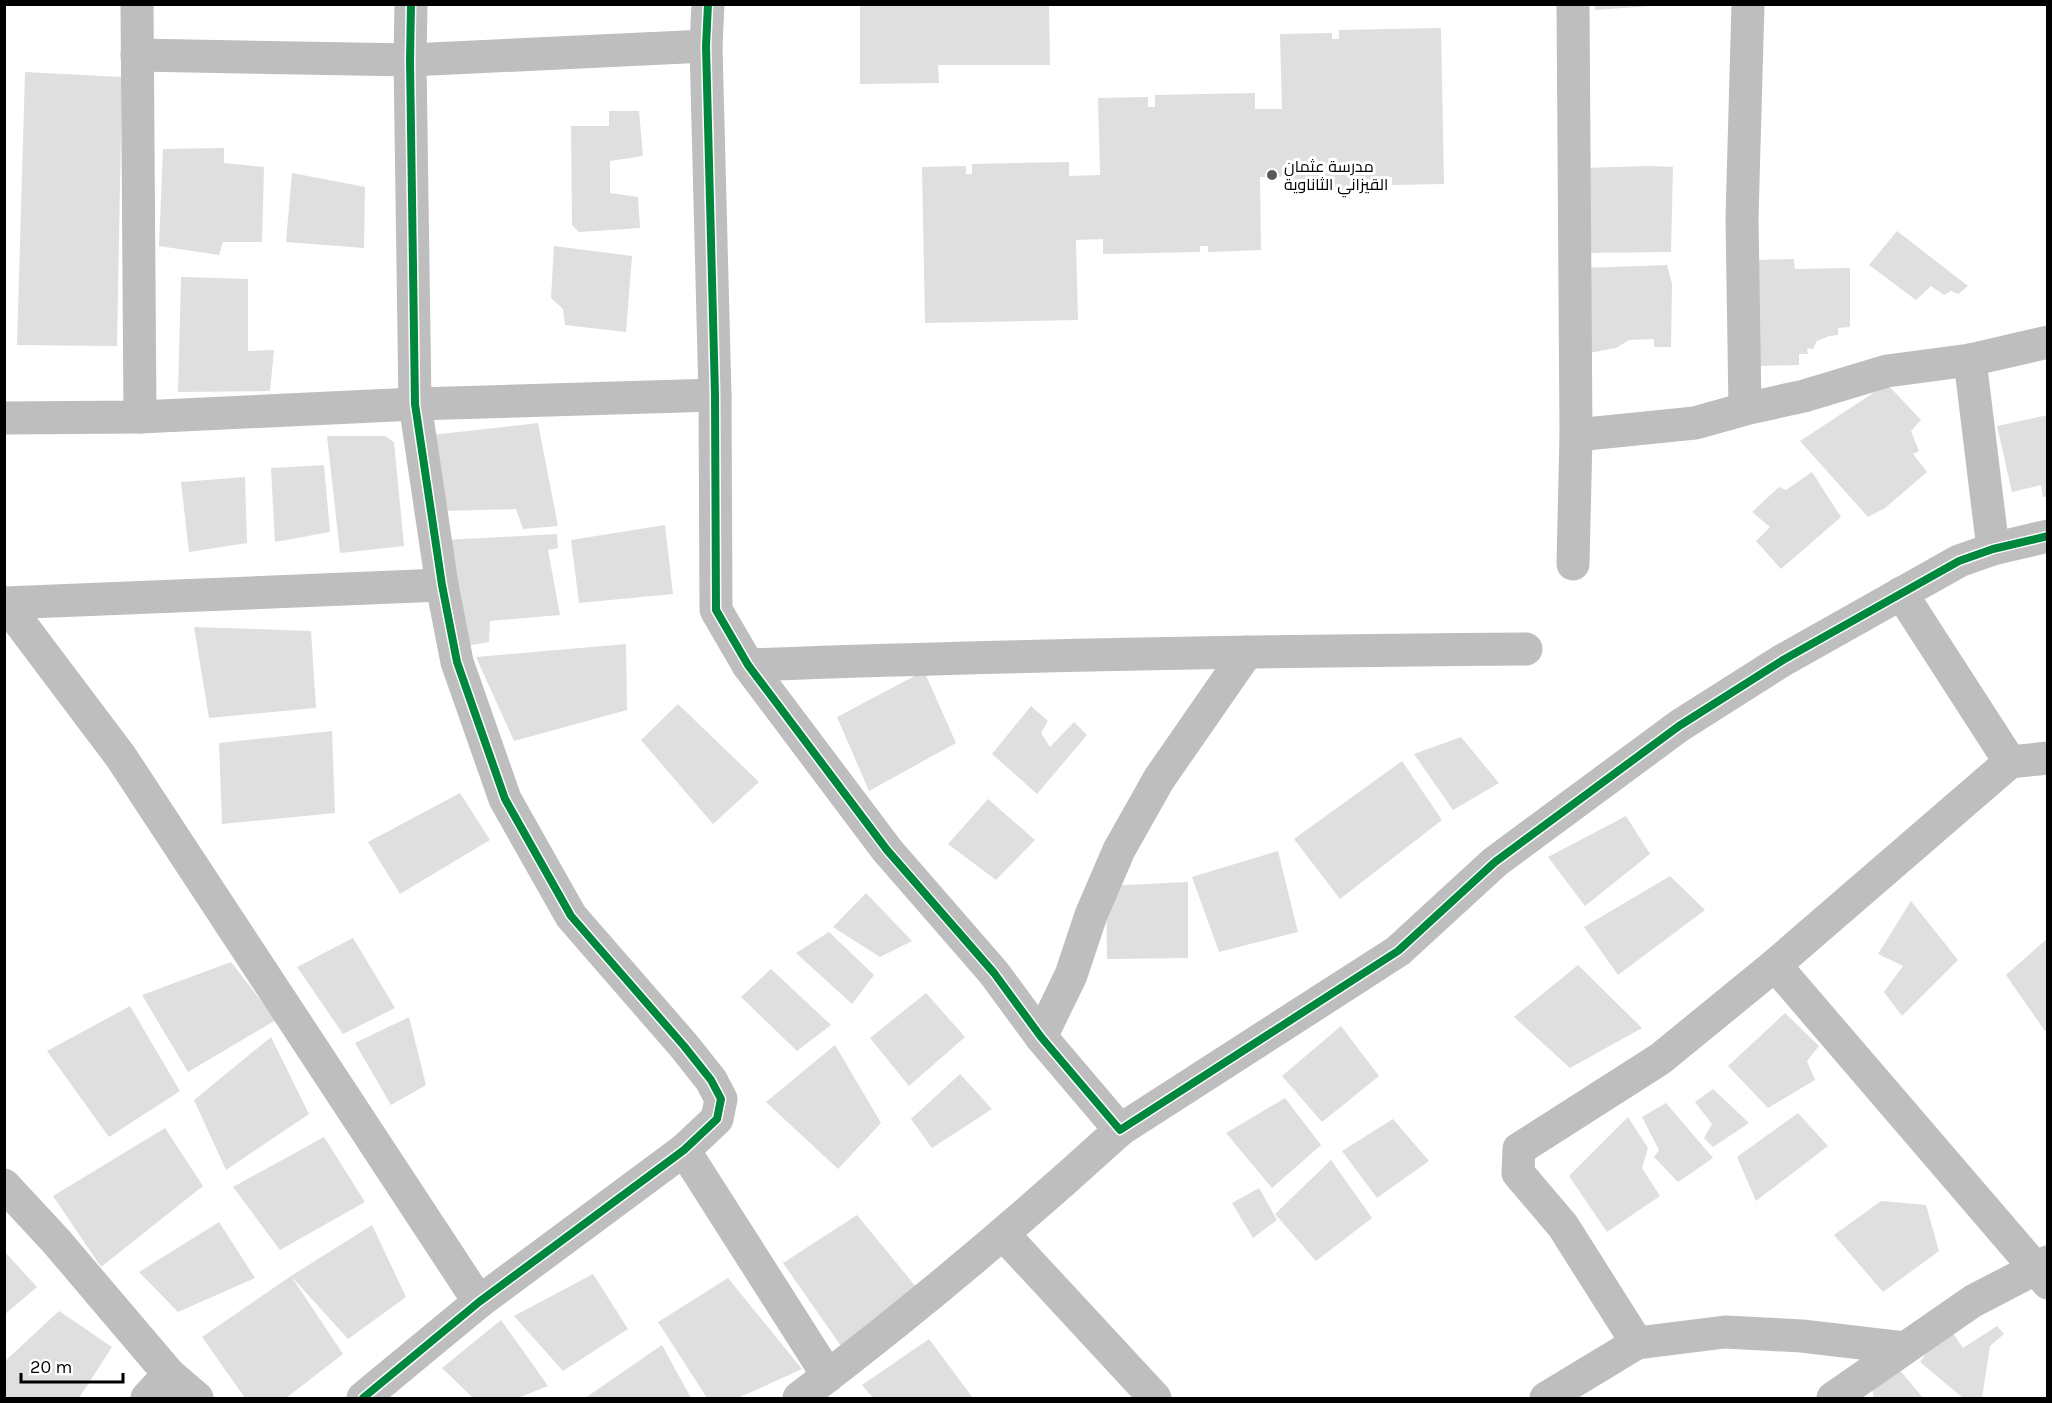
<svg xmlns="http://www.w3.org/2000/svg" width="2052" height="1403" viewBox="0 0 2052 1403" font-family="Karla,Cairo,sans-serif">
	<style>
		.building { fill: #dfdfdf }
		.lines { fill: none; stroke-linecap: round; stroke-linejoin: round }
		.minor { stroke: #bebebe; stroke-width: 33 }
		.cycleway-casing { stroke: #fff; stroke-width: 11 }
		.cycleway { stroke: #00873e; stroke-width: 8 }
		.poi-dot { fill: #595959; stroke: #fff; stroke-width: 2 }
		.labels { text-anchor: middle; stroke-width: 6; stroke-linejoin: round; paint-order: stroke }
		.poi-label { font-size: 16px; fill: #000; stroke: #fff; text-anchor: start }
	</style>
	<rect width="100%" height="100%" fill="#fff"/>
	<g class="building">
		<path d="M860 4H1049L1050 65H938L939 83 860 84Z"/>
		<path d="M1595 4H1652V6L1595 10Z"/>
		<path d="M1441 28 1444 184 1392 185V177H1385V189L1289 191V176L1260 177 1261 250 1208 252V246H1200V252L1103 254V239L1076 240 1078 320 925 323 922 167 966 166V174H972V164L1069 162V176L1100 175 1098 98 1148 97V107H1155V95L1255 93V109H1282L1280 34 1332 33V39H1339V30Z"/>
		<path d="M25 72 122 77 117 346 17 345Z"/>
		<path d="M609 111H639L643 156 610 161V193L638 197 640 228 579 232 572 225 571 126H609Z"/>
		<path d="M224 148V163L264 167 262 242H223L219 255 159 246 163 149Z"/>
		<path d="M1650 166 1673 167 1671 252 1583 253 1581 168Z"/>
		<path d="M292 173 365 187 364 248 286 242Z"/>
		<path d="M1897 231 1968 286 1958 294 1951 291 1944 295 1931 286 1916 300 1869 265Z"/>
		<path d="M554 246 632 256 626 332 565 325 563 309 551 298Z"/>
		<path d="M1794 259 1795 269 1850 268V327L1838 328V335L1829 336 1817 341 1813 349 1807 348 1808 354H1799V365L1757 366 1756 260Z"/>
		<path d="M1667 265 1672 284 1671 347H1654V339L1629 340 1616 348 1589 353 1582 268Z"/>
		<path d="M181 277 248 279V351L274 350 270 391 178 392Z"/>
		<path d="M1887 384 1921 420 1911 431 1919 451 1913 454 1927 472 1885 508 1868 517 1800 441Z"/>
		<path d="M2048 415V496L2043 497 2041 485 2012 492 1997 426Z"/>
		<path d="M538 423 558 526 523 529 516 509 441 511 432 435Z"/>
		<path d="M327 436H385L394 442 404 546 340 553Z"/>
		<path d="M324 465 330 532 275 542 271 468Z"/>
		<path d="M1812 472 1841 517 1781 569 1756 541 1770 527 1752 512 1779 487 1786 490Z"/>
		<path d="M245 477 247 543 189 552 181 482Z"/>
		<path d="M665 525 673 594 579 603 571 540Z"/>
		<path d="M557 534 558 548 548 550 560 615 490 621 489 642 466 646 445 540Z"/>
		<path d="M194 627 311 631 316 708 209 718Z"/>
		<path d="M626 644 627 710 514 741 476 657Z"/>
		<path d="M924 671 956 743 869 791 837 717Z"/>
		<path d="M678 704 759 782 713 824 641 740Z"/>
		<path d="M1031 706 1048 721 1041 733 1050 747 1074 722 1087 735 1037 794 992 754Z"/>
		<path d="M332 731 335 813 222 824 219 743Z"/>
		<path d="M1461 737 1499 783 1453 810 1414 754Z"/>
		<path d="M1402 761 1442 820 1340 899 1294 839Z"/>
		<path d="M460 793 490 840 400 894 368 842Z"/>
		<path d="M988 799 1035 840 996 880 948 844Z"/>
		<path d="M1626 816 1650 854 1585 906 1548 857Z"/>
		<path d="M1278 851 1298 932 1219 952 1192 877Z"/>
		<path d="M1670 876 1705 910 1618 975 1584 927Z"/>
		<path d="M1188 882V958L1107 959 1106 886Z"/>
		<path d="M866 893 912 941 880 957 833 927Z"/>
		<path d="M1911 901 1958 960 1902 1016 1884 992 1903 966 1878 954Z"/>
		<path d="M829 932 874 975 852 1004 796 953Z"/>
		<path d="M353 938 395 1008 343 1034 297 967Z"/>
		<path d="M2048 938V1028L2045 1031 2006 975Z"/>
		<path d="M231 962 276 1020 188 1072 142 995Z"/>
		<path d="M1578 965 1642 1028 1570 1068 1514 1017Z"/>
		<path d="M771 969 831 1025 797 1051 741 997Z"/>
		<path d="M926 993 965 1037 909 1086 870 1038Z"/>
		<path d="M130 1006 180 1091 109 1137 47 1051Z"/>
		<path d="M1785 1013 1819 1046 1807 1061 1815 1080 1768 1108 1728 1066Z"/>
		<path d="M409 1017 426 1085 391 1105 355 1043Z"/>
		<path d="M1341 1026 1379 1076 1322 1122 1282 1076Z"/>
		<path d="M271 1037 309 1114 226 1170 194 1100Z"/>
		<path d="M835 1045 881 1123 838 1169 766 1102Z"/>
		<path d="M960 1074 992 1109 932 1148 911 1119Z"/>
		<path d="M1713 1089 1749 1123 1713 1147 1704 1138 1712 1124 1695 1102Z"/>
		<path d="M1285 1098 1321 1145 1272 1188 1226 1133Z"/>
		<path d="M1666 1103 1713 1158 1678 1182 1654 1157 1659 1150 1642 1117Z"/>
		<path d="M1798 1113 1828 1146 1756 1201 1737 1157Z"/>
		<path d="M1628 1117 1648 1148 1642 1168 1660 1196 1607 1232 1569 1176Z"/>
		<path d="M1393 1119 1429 1161 1377 1198 1342 1151Z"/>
		<path d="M165 1128 203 1186 101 1267 53 1196Z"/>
		<path d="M324 1137 365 1202 280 1250 233 1187Z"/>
		<path d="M1331 1160 1372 1218 1316 1261 1275 1214Z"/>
		<path d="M1259 1188 1277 1220 1253 1238 1232 1203Z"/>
		<path d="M1881 1201 1926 1205 1939 1251 1883 1292 1834 1235Z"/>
		<path d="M857 1215 917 1288 841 1346 783 1263Z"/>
		<path d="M219 1222 255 1278 178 1312 139 1272Z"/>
		<path d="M372 1225 406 1297 348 1339 291 1276 343 1354 286 1398H245L202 1337 291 1276Z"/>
		<path d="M4 1251 37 1287 4 1315Z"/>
		<path d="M593 1274 628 1329 563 1371 514 1316Z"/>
		<path d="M728 1278 802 1369 738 1398H707L658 1322Z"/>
		<path d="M59 1311 112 1347 79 1398H4V1362Z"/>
		<path d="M501 1320 548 1386 518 1398H473L442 1368Z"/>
		<path d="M1947 1324 1963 1348 1997 1326 2004 1334 1990 1346 1982 1398H1963L1920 1362Z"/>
		<path d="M929 1339 973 1398H873L862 1385Z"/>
		<path d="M662 1345 691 1398H585Z"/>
		<path d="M1898 1368 1923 1398H1874L1872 1389Z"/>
	</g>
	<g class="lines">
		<g class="minor">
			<path d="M137 4 140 417"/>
			<path d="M708 4 706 46 715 395 716 610 748 665 887 850 994 973 1041 1037 1120 1130 1398 951 1495 862 1679 726 1783 660 1959 561 1993 549 2048 536"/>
			<path d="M1748 4 1742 218 1745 409 1804 396 1887 371 1970 360 2048 342"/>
			<path d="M137 55 410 60 706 46"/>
			<path d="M1970 360 1993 549"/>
			<path d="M4 418 140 417 415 404 715 395"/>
			<path d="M1576 435 1695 423 1745 409"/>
			<path d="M1573 564 1576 435 1573 4"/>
			<path d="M1901 593 2010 762"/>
			<path d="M5 603 121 757 479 1302"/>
			<path d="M5 603 442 585"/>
			<path d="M748 665C1007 655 1267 651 1526 649"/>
			<path d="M1775 965 2048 1283"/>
			<path d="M1041 1037 1071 975 1091 915 1119 850 1159 779 1247 652"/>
			<path d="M684 1150 828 1376"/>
			<path d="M4 1185 56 1241 169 1374 197 1398"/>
			<path d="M1003 1234 1155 1398"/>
			<path d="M1637 1343 1725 1332 1802 1336 1904 1348"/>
			<path d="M147 1398 169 1374"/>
			<path d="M363 1398 479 1302 684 1150 717 1119 721 1099 711 1080 684 1046 571 916 505 799 457 662 442 585 415 404 410 60 411 4"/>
			<path d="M799 1398C910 1314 1017 1224 1120 1130"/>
			<path d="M1546 1398 1637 1343 1563 1226 1518 1173 1519 1149 1660 1059 1775 965 2010 762 2048 758"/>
			<path d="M1833 1398 1973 1301 2048 1262"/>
		</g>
		<defs>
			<g id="cycleway">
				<path d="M708 4 706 46 715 395 716 610 748 665 887 850 994 973 1041 1037 1120 1130 1398 951 1495 862 1679 726 1783 660 1959 561 1993 549 2048 536"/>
				<path d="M363 1398 479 1302 684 1150 717 1119 721 1099 711 1080 684 1046 571 916 505 799 457 662 442 585 415 404 410 60 411 4"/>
			</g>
		</defs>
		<use href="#cycleway" class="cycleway-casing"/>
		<use href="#cycleway" class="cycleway"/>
	</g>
	<circle class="poi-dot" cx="1272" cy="175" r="6"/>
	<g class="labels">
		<g class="poi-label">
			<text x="1284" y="172">مدرسة عثمان<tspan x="1284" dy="18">القيزاني الثاناوية</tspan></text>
		</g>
	</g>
	<rect width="2052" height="1403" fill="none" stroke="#000000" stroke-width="12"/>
	<path d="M21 1373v9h102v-9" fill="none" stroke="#000000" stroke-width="3"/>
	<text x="30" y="1373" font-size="18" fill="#000000" stroke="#ffffff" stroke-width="4.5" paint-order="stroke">20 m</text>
</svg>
